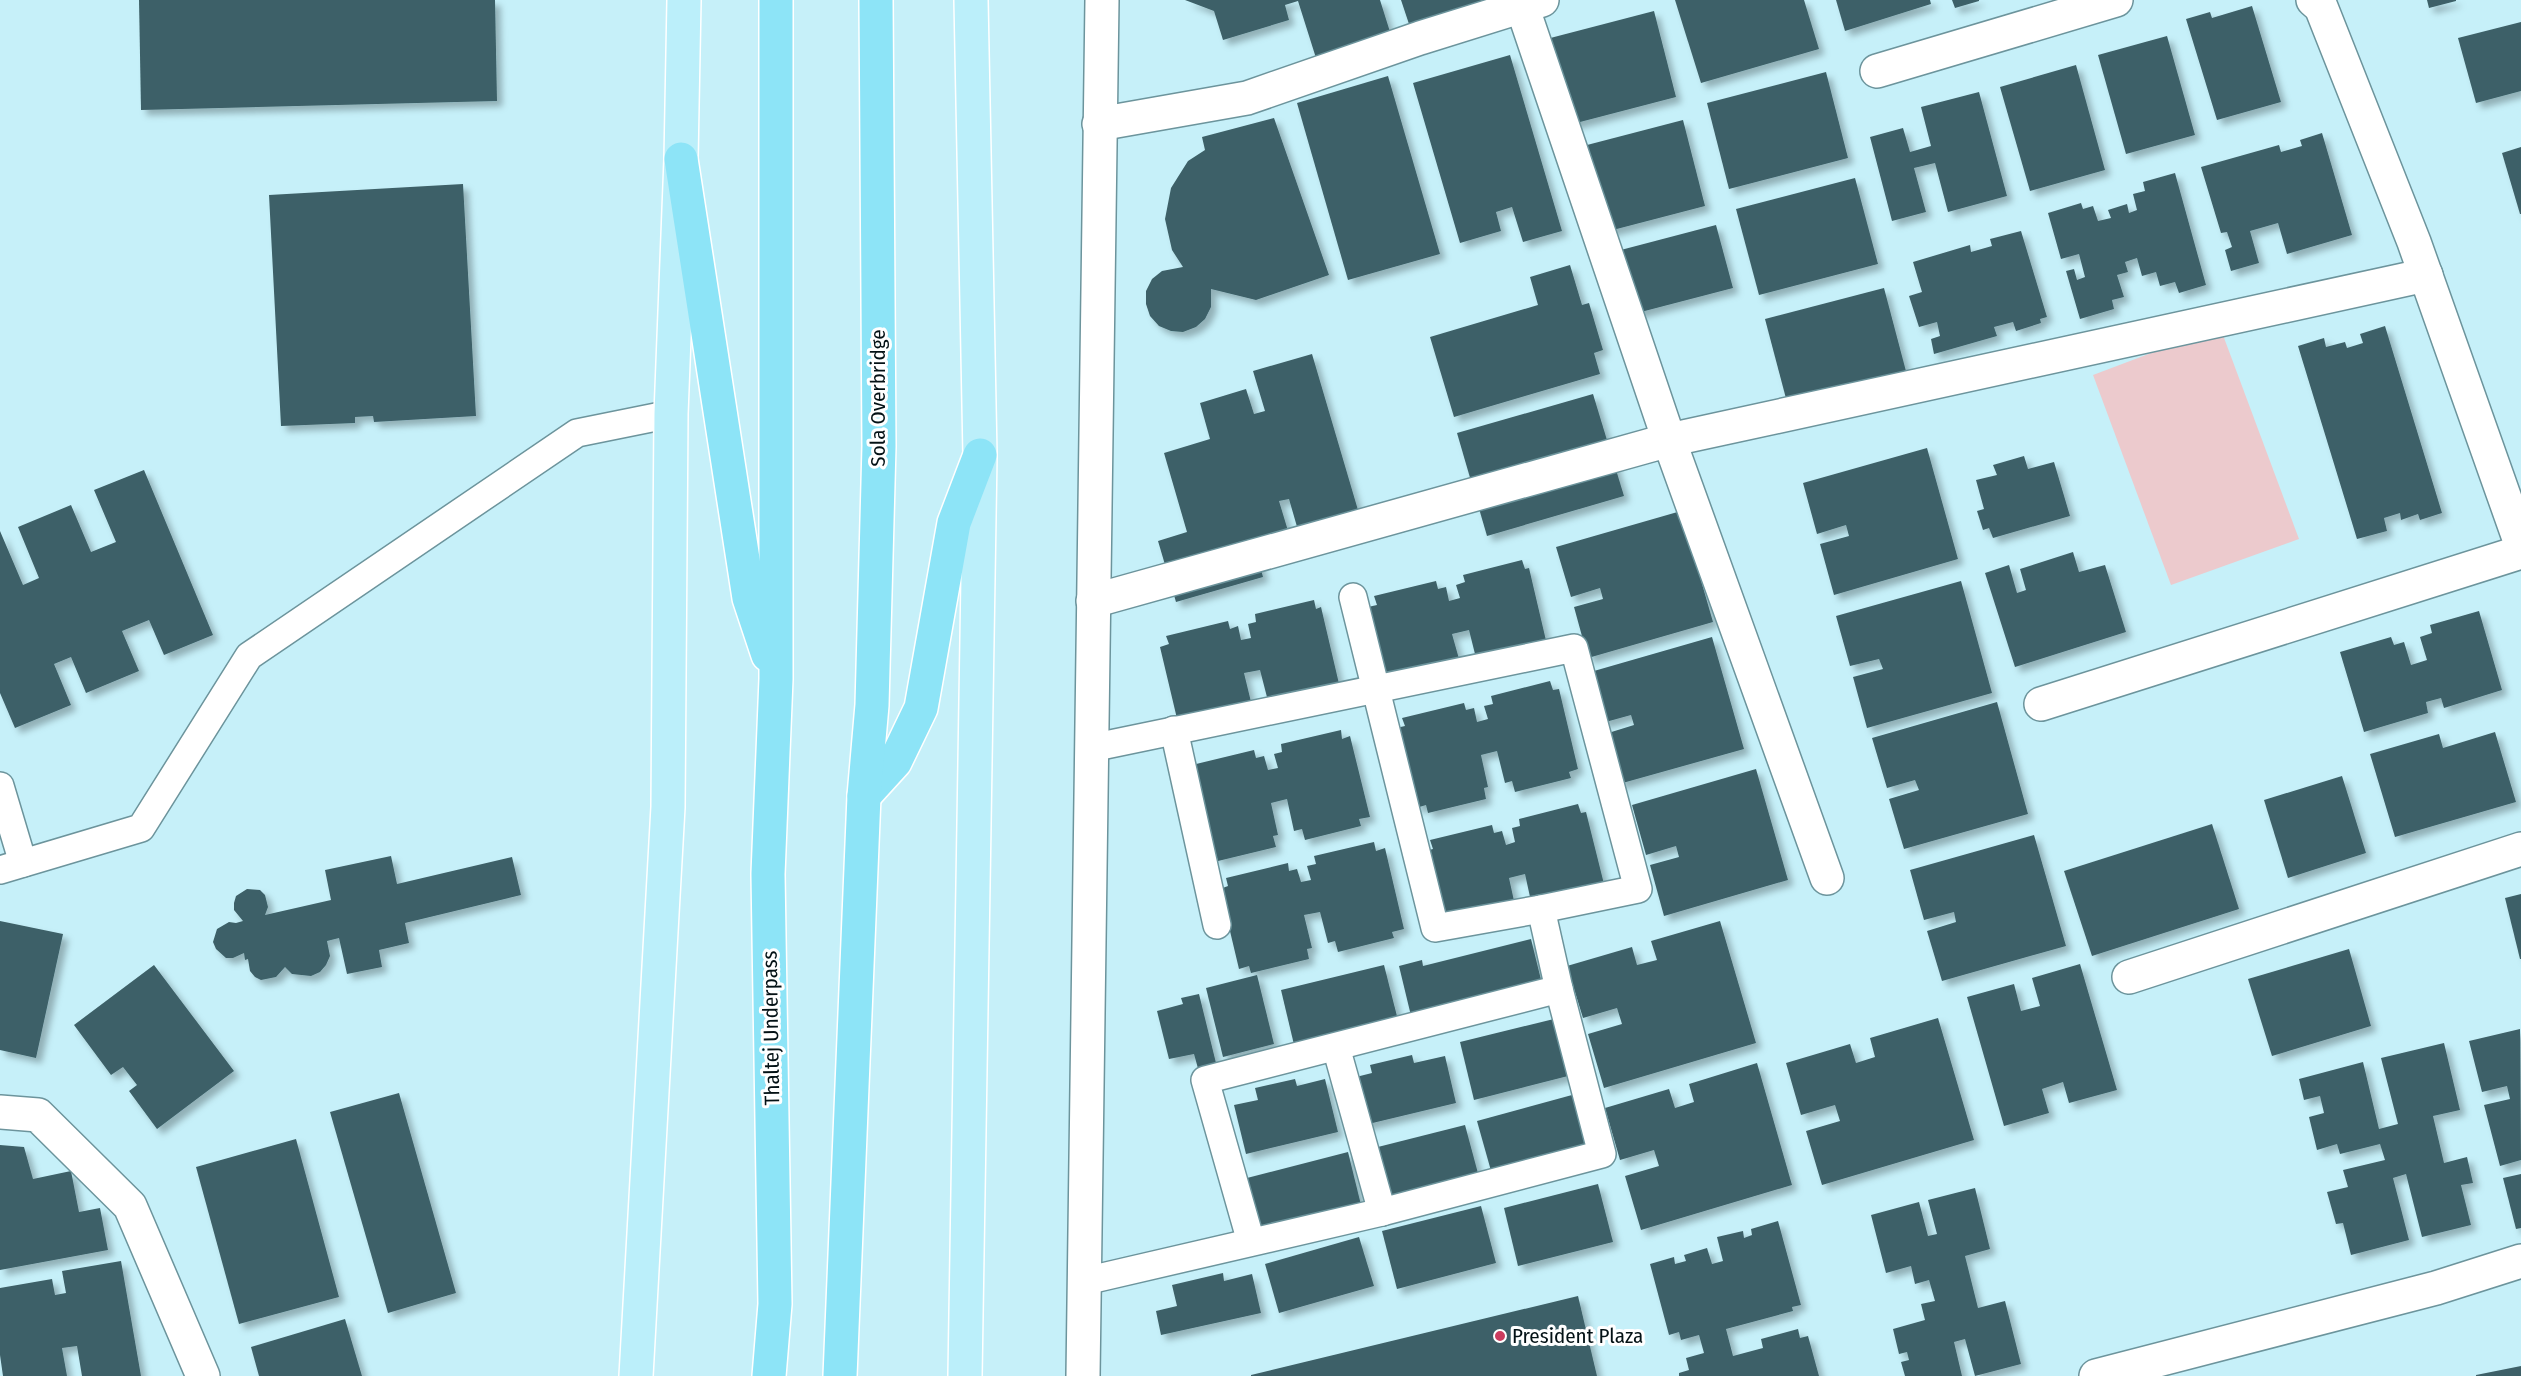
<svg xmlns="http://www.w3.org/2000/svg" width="2521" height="1376" viewBox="0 0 2521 1376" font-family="'Fira Sans Condensed',sans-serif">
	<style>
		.green { fill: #eccacd }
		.building { fill: #3d6067; filter: url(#shadow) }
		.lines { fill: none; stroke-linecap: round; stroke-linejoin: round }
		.lane-casing { stroke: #6c949c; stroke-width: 30 }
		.street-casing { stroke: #6c949c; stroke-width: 36 }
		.secondary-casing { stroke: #6c949c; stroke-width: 36 }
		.primary-casing { stroke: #fff; stroke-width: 36 }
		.highway-casing { stroke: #fff; stroke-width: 36 }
		.lane { stroke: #fff; stroke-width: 27 }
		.street { stroke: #fff; stroke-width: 33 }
		.secondary { stroke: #fff; stroke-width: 33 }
		.primary { stroke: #bbeffa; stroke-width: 33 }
		.highway { stroke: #8de4f7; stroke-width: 33 }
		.poi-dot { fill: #cb3c5e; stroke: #fff; stroke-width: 2 }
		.labels { text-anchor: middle; stroke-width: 6; stroke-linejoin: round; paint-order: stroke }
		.street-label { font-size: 21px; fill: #031115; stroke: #fff }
		.poi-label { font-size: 21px; fill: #031115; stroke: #fff; text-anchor: start }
	</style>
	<defs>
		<filter id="shadow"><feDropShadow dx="5.5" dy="5.5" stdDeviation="3" flood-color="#0004"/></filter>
	</defs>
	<rect width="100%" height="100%" fill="#c6f0f9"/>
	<path class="green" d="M2220 327 2299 539 2171 585 2093 375Z"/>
	<g class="building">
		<path d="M139 0H495L497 101 141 110Z"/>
		<path d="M1185 0H1380L1391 35 1316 58 1298 1 1285 5 1289 20 1223 40 1214 11Z"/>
		<path d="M1401 0H1505L1411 30Z"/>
		<path d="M1675 0H1804L1819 49 1701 83Z"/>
		<path d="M1836 0H1930L1931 4 1845 31Z"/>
		<path d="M1952 0H1979V1L1955 8Z"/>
		<path d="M2427 0H2456V1L2429 8Z"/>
		<path d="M2252 6 2281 102 2217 120 2186 19 2210 12 2212 18Z"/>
		<path d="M1654 11 1676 97 1557 128 1535 42Z"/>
		<path d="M2521 22V91L2476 103 2458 38Z"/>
		<path d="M2167 36 2195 135 2126 154 2098 55Z"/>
		<path d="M1510 55 1562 231 1523 242 1512 207 1496 212 1501 231 1460 243 1413 83Z"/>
		<path d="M2076 65 2105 170 2030 191 2000 87Z"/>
		<path d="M1826 72 1848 158 1729 189 1707 103Z"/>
		<path d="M1388 76 1440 254 1348 280 1297 103Z"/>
		<path d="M1979 92 2007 196 1948 212 1935 163 1914 168 1926 212 1892 221 1870 137 1903 128 1910 152 1931 146 1921 107Z"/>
		<path d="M1274 118 1329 275 1256 300 1211 289V307L1205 319 1196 327 1183 332 1171 331 1159 326 1150 316 1146 304V291L1152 279 1162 271 1183 267 1172 250 1165 219 1171 188 1188 161 1205 150 1202 137Z"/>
		<path d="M1683 120 1705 206 1586 237 1564 151Z"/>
		<path d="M2322 133 2352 235 2287 254 2278 223 2250 231 2259 263 2231 271 2225 250 2232 247 2227 232 2221 233 2201 167 2279 145 2281 152 2302 146 2300 140Z"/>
		<path d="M2521 147V214H2520L2502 153Z"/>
		<path d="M2175 173 2206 285 2179 293 2175 282 2160 286 2156 272 2142 276 2137 258 2125 262 2128 272 2117 275 2124 297 2112 300 2114 309 2080 319 2066 271 2074 269 2077 280 2085 277 2079 254 2061 259 2048 213 2081 203 2083 209 2093 206 2098 221 2111 218 2108 210 2127 204 2129 213 2137 210 2133 194 2145 191 2143 182Z"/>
		<path d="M1855 178 1878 264 1759 295 1736 209Z"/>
		<path d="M463 184 476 416 374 422 373 416 355 417V423L281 426 269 195Z"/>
		<path d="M1716 225 1733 288 1614 319 1598 256Z"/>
		<path d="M2021 231 2047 317 2040 319 2041 323 2016 331 2013 322 1994 327 1997 336 1934 354 1931 339 1940 336 1937 322 1919 327 1909 296 1922 292 1913 262 1970 245 1971 252 1992 246 1990 239Z"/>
		<path d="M1570 265 1582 305 1589 303 1603 350 1594 353 1600 374 1454 417 1430 337 1538 305 1530 277Z"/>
		<path d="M1884 288 1907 375 1788 406 1765 319Z"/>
		<path d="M2385 326 2442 513 2420 520 2418 514 2401 520 2400 513 2384 518 2387 531 2357 539 2298 346 2324 338 2326 347 2345 342 2347 348 2363 343 2360 334Z"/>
		<path d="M1312 354 1363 527 1302 544 1289 499 1279 501 1292 544 1257 554 1263 577 1176 602 1158 541 1187 532 1164 453 1210 439 1200 403 1246 389 1254 414 1265 411 1253 371Z"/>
		<path d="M1593 394 1624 496 1487 536 1457 433Z"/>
		<path d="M1927 448 1958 559 1834 595 1820 544 1849 536 1846 525 1817 534 1803 483Z"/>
		<path d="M2024 456 2028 469 2054 462 2070 516 1993 538 1989 528 1983 530 1977 511 1984 509 1976 480 1997 475 1993 465Z"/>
		<path d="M144 470 213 635 164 655 149 620 122 631 139 671 86 693 71 657 54 664 71 705 15 728 0 693V531L23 585 39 578 18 527 71 505 91 552 116 542 94 490Z"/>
		<path d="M1681 511 1713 622 1588 658 1574 607 1603 599 1600 588 1571 597 1556 547Z"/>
		<path d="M2073 552 2079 572 2105 565 2126 632 2015 667 1985 573 2009 565 2017 593 2026 590 2020 569Z"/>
		<path d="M1522 560 1525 569 1529 568 1548 649 1477 662 1469 630 1452 634 1461 666 1388 687 1368 607 1377 605 1374 596 1436 581 1438 589 1446 587 1449 601 1460 598 1456 585 1465 582 1463 575Z"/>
		<path d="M1961 581 1992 693 1867 728 1853 677 1883 669 1879 659 1850 666 1836 616Z"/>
		<path d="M1314 600 1316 609 1321 607 1340 688 1268 701 1260 670 1244 673 1252 706 1179 727 1160 647 1169 644 1166 636 1228 621 1230 629 1238 626 1241 640 1251 638 1248 624 1256 622 1255 614Z"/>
		<path d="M2479 611 2502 690 2444 708 2441 698 2426 702 2428 713 2364 732 2340 652 2391 637 2394 645 2404 642 2411 665 2427 660 2420 637 2432 633 2430 625Z"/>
		<path d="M1712 637 1744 749 1619 784 1605 734 1634 725 1631 715 1602 723 1587 673Z"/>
		<path d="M1550 681 1553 690 1559 689 1578 769 1569 772 1571 778 1515 792 1512 781 1505 783 1497 751 1481 755 1488 787 1484 788 1486 799 1428 813 1426 805 1416 808 1396 728 1405 726 1402 718 1464 703 1466 710 1474 708 1477 722 1488 719 1484 706 1493 704 1491 696Z"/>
		<path d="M1997 702 2028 814 1904 849 1889 799 1919 790 1915 780 1887 788 1872 738Z"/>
		<path d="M1341 730 1342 739 1350 736 1370 817 1359 819 1361 826 1305 840 1302 829 1294 831 1287 799 1271 803 1278 835 1273 836 1276 847 1218 861 1216 854 1205 857 1192 765 1254 750 1256 758 1264 756 1268 770 1278 768 1274 754 1282 752 1281 744Z"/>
		<path d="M2495 732 2516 802 2395 837 2370 754 2439 734 2443 748Z"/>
		<path d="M1756 769 1788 880 1664 916 1650 865 1679 857 1676 846 1646 855 1632 805Z"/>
		<path d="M2342 776 2366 853 2288 878 2264 800Z"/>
		<path d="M1578 804 1581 813 1586 812 1606 892 1532 906 1525 874 1509 878 1516 910 1448 930 1429 850 1433 849 1430 840 1492 825 1494 833 1502 831 1506 845 1515 842 1512 828 1520 826 1519 819Z"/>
		<path d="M2212 824 2239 909 2092 956 2064 871Z"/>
		<path d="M2034 835 2066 946 1942 981 1927 931 1956 922 1954 912 1924 920 1910 870Z"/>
		<path d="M1374 842 1376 851 1385 848 1404 929 1392 932 1394 938 1338 952 1335 941 1328 943 1320 912 1304 915 1312 948 1307 949 1309 959 1251 973 1249 966 1239 969 1220 889 1228 886 1226 878 1288 863 1289 871 1297 869 1301 882 1311 880 1307 866 1316 864 1314 856Z"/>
		<path d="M391 856 397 884 512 857 521 895 405 923 409 943 379 950 382 967 347 974 339 938 327 941 330 956 326 965 320 972 311 976 292 974 285 967 276 977 261 980 255 977 250 971 248 959 245 960 244 953 233 958H226L216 949 213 942 217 929 229 922 236 923 243 921 234 910V903L236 896 247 889 260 890 265 895 268 907 265 915 331 900 325 870Z"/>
		<path d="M2521 894V959H2520L2505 898Z"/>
		<path d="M0 921 63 934 36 1058 0 1050Z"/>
		<path d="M1720 921 1756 1043 1604 1088 1588 1034 1622 1024 1617 1008 1583 1018 1567 966 1632 947 1637 965 1657 960 1651 941Z"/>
		<path d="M1531 939 1544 992 1413 1024 1399 966 1422 960 1423 966Z"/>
		<path d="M2349 949 2371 1026 2272 1056 2248 979Z"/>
		<path d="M2080 964 2117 1090 2069 1103 2063 1082 2042 1089 2049 1113 2004 1126 1967 997 2014 984 2021 1011 2040 1006 2032 978Z"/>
		<path d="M154 965 234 1071 157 1129 129 1091 137 1085 123 1067 111 1075 74 1025Z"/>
		<path d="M1384 965 1400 1028 1296 1053 1281 990Z"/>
		<path d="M1257 975 1274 1044 1223 1057 1206 988Z"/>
		<path d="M1199 994 1217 1067 1199 1072 1194 1054 1169 1059 1157 1011 1183 1004 1181 998Z"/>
		<path d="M1558 1018 1572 1075 1474 1100 1460 1042Z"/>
		<path d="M1938 1018 1974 1140 1822 1185 1806 1131 1840 1121 1835 1105 1801 1115 1786 1063 1850 1044 1856 1063 1875 1057 1870 1038Z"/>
		<path d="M2520 1029 2521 1160 2500 1166 2484 1105 2510 1099 2507 1086 2482 1092 2469 1041Z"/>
		<path d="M2444 1043 2460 1110 2433 1116 2444 1163 2467 1157 2473 1183 2461 1185 2471 1225 2422 1237 2406 1174 2393 1178 2409 1240 2351 1255 2343 1223 2336 1224 2327 1192 2348 1187 2343 1170 2385 1160 2380 1144 2340 1154 2337 1144 2317 1150 2309 1117 2324 1113 2320 1096 2304 1100 2299 1079 2363 1062 2379 1129 2398 1124 2381 1058Z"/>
		<path d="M1412 1055 1414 1063 1445 1056 1456 1103 1360 1126 1348 1079 1372 1073 1370 1065Z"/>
		<path d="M1757 1063 1792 1185 1641 1230 1625 1176 1659 1166 1654 1150 1620 1160 1605 1108 1669 1089 1675 1108 1694 1102 1689 1084Z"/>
		<path d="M1295 1079 1297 1086 1325 1079 1338 1132 1246 1154 1234 1105 1258 1100 1255 1088Z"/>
		<path d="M399 1093 456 1293 388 1313 330 1112Z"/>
		<path d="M1572 1095 1587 1153 1493 1178 1477 1121Z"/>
		<path d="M1465 1125 1479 1177 1379 1199 1366 1150Z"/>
		<path d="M296 1139 339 1297 239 1324 196 1167Z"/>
		<path d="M0 1145 24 1147 33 1179 71 1171 79 1212 100 1208 108 1250 0 1270Z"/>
		<path d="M1348 1152 1363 1213 1262 1238 1247 1178Z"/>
		<path d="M2521 1174V1228L2516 1229 2503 1178Z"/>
		<path d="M1598 1184 1613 1242 1518 1266 1504 1208Z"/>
		<path d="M1975 1188 1990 1249 1965 1256 1978 1308 2005 1301 2021 1364 1975 1376 1965 1339 1954 1342 1962 1376H1905L1901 1362 1909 1360 1907 1352 1899 1354 1893 1329 1925 1320 1921 1304 1935 1301 1929 1280 1915 1284 1911 1266 1886 1273 1871 1215 1919 1202 1928 1236 1937 1234 1928 1200Z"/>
		<path d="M1481 1206 1496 1263 1397 1289 1382 1231Z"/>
		<path d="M1778 1221 1801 1305 1792 1307 1793 1311 1726 1329 1733 1356 1763 1348 1761 1339 1798 1329 1800 1338 1808 1336 1819 1376H1679V1373L1689 1370 1686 1358 1704 1353 1699 1335 1681 1340 1679 1332 1669 1335 1650 1264 1674 1257 1675 1264 1686 1261 1684 1255 1707 1248 1712 1264 1723 1261 1717 1237 1743 1231 1744 1238 1752 1235 1751 1229Z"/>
		<path d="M1359 1237 1374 1286 1279 1313 1265 1264Z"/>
		<path d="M121 1261 141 1376H82L77 1346 62 1348 67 1376H3L0 1355V1288L52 1279 55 1295 66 1293 62 1271Z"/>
		<path d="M1223 1273 1224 1281 1252 1274 1261 1313 1161 1335 1156 1311 1177 1306 1172 1285Z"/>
		<path d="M1578 1296 1597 1376H1251V1375Z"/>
		<path d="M345 1319 362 1376H259L251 1347Z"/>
		<path d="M2521 1366V1376H2476V1375Z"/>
	</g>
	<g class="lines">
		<defs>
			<g id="lane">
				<path d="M1353 597 1435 928 1541 909"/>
				<path d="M1174 730 1217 925"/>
				<path d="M1091 748 1574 648 1638 889 1541 909 1559 989"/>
				<path d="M0 786 23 863"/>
				<path d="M0 870 141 828 249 656 577 433 671 414"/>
				<path d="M1336 1047 1382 1212"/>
				<path d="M1085 1281 1382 1212 1602 1154 1559 989 1205 1080 1251 1242"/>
			</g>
			<g id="street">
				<path d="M1522 6 1669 440 2426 275"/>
				<path d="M1877 71 2116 0"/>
				<path d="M1099 124 1247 98 1420 38 1542 0"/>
				<path d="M1093 601 1669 440 1827 878"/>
				<path d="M2041 704 2521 552"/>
				<path d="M2129 977 2521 849"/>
				<path d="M0 1112 38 1115 130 1206 203 1376"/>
			</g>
			<g id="secondary">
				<path d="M2313 0 2321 7 2414 242 2521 544"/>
				<path d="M1083 1376 1102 0"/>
				<path d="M2096 1376 2436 1288 2521 1261"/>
			</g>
			<g id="primary">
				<path d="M636 1376 668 807 671 414 681 159 684 0"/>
				<path d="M965 1376 980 455 971 0"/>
			</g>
			<g id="highway">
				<path d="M681 159 749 598 768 655"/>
				<path d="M864 796 895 762 921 708 954 523 980 455"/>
				<path d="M769 1376 775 1304 768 874 776 679V0"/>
				<path d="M840 1376 864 796 872 705 879 446 876 0"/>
			</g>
		</defs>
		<use href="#lane" class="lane-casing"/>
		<use href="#street" class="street-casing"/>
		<use href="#secondary" class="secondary-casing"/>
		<use href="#primary" class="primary-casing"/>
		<use href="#highway" class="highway-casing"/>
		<use href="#lane" class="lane"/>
		<use href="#street" class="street"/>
		<use href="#secondary" class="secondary"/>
		<use href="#primary" class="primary"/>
		<use href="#highway" class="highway"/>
	</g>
	<circle class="poi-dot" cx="1500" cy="1336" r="6"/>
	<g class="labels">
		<g class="street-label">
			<text transform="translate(878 398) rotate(-90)" y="7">Sola Overbridge</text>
			<text transform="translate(771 1028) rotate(-91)" y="7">Thaltej Underpass</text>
		</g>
		<g class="poi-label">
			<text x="1512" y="1343">President Plaza</text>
		</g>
	</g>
</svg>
